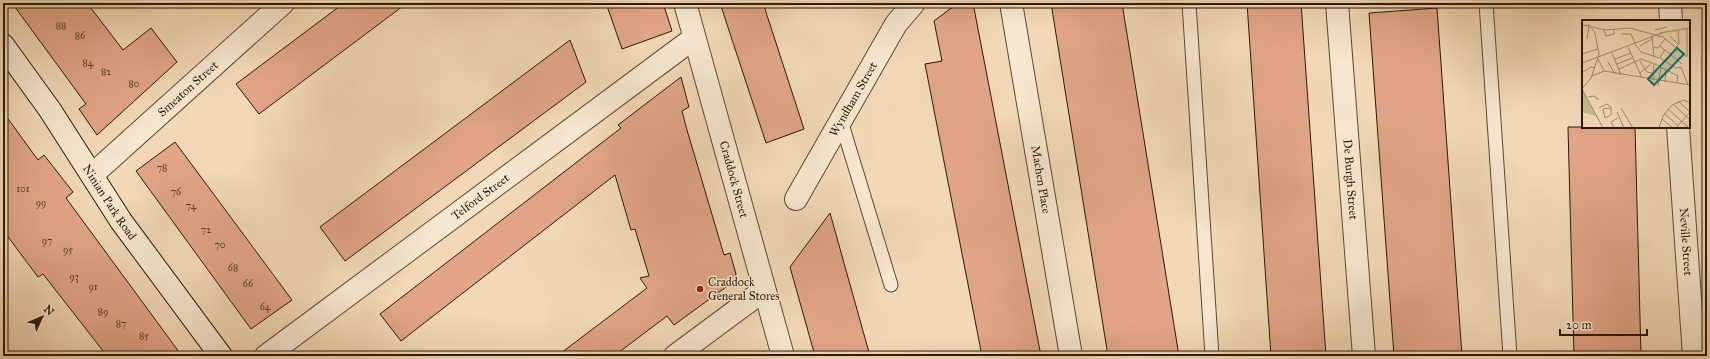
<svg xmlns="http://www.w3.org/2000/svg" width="1710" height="359" viewBox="0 0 1710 359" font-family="'IM FELL Great Primer',serif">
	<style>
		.building { fill: #e1a488; stroke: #2b1a05 }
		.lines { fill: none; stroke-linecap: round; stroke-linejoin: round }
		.lane-casing { stroke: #5d4a31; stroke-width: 15 }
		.street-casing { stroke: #5d4a31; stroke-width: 24 }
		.secondary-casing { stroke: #2b1a05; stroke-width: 24 }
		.lane { stroke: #f7e6d0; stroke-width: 13 }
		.street { stroke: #f7e6d0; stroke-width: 22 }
		.secondary { stroke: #f7e6d0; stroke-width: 22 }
		.poi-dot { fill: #8f2418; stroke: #f7e6d0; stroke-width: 1.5 }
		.labels { text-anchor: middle; stroke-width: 3; stroke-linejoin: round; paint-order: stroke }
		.number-label { font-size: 10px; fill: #583c26 }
		.street-label { font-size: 12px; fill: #2b1a05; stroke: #f7e6d0 }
		.poi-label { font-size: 12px; fill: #2b1a05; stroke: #f7e6d0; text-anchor: start }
		.inset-road { fill: none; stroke: #a28c6f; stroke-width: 1 }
		.view { fill: #0f766e; fill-opacity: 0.15; stroke: #0f766e; stroke-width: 2 }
		.inset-edge { fill: none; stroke: #2b1a05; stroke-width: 2 }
	</style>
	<rect width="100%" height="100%" fill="#f2d8b6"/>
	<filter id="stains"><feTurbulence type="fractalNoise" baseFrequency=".005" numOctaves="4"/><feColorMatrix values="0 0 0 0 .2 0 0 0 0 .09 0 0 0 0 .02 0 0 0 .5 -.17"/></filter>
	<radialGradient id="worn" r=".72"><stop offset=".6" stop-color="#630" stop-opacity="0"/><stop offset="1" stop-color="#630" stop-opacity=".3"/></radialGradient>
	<g class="building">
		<path d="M12 3H87L123 50 151 28 177 62 97 135 79 109 86 104Z"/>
		<path d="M344 3H407L259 114 236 84Z"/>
		<path d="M606 3H663L672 31 622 49Z"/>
		<path d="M720 3H763L804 129 766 143Z"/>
		<path d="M958 3H973L1041 356H982L925 64 942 61 934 21Z"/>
		<path d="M1051 3H1122L1179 356H1108Z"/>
		<path d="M1247 3H1301L1326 356H1271Z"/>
		<path d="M1437 8 1462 356H1394L1369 13Z"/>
		<path d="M570 40 586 82 345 261 320 227Z"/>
		<path d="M681 77 689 107 682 111 687 130 724 255 730 253 736 274 733 282 674 325 667 316 614 356H557L647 288 640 278 649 276 635 229 631 230 615 175 401 341 380 314 621 128 618 125Z"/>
		<path d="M3 112 38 160 44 155 73 192 66 198 182 356H107L43 274 38 277 29 265 3 230Z"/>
		<path d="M1568 127H1635L1641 356H1574Z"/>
		<path d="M175 142 292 300 251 329 136 171Z"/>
		<path d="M830 213 870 356H815L790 267Z"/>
	</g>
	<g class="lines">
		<defs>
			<g id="lane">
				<path d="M1189 3 1212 356"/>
				<path d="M1486 3 1510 356"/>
				<path d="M841 121 891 285"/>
			</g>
			<g id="street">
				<path id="s1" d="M685 3 783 356"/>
				<path id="s2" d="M1011 3 1071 356"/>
				<path id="s3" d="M1337 3 1364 356"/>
				<path d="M1670 3 1671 21"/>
				<path id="s4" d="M1678 127 1694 356"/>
				<path id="s5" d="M92 175 283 3"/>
				<path id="s6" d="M796 199 896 24 914 3"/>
				<path id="s7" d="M266 356 694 38"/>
				<path d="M675 356 764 290"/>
			</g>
			<g id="secondary">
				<path id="s8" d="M3 45 50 110 121 221 221 356"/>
			</g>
		</defs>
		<use href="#lane" class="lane-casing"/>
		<use href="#street" class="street-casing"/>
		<use href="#secondary" class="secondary-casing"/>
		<use href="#lane" class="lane"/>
		<use href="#street" class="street"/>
		<use href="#secondary" class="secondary"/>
	</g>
	<circle class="poi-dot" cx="700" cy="289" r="4"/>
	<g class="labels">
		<g class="number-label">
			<text x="61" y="29">88</text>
			<text x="80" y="39">86</text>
			<text x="88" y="66">84</text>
			<text x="106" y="75">82</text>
			<text x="134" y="87">80</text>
			<text x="162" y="171">78</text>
			<text x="23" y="192">101</text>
			<text x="176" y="195">76</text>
			<text x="41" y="206">99</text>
			<text x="191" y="209">74</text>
			<text x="206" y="233">72</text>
			<text x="47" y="244">97</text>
			<text x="220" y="248">70</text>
			<text x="68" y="253">95</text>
			<text x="233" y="271">68</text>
			<text x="74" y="280">93</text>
			<text x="248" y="287">66</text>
			<text x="93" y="290">91</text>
			<text x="265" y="310">64</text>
			<text x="103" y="315">89</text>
			<text x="121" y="327">87</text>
			<text x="144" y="339">85</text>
		</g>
		<g class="street-label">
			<text dy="4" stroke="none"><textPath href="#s5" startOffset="129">Smeaton Street</textPath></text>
			<text dy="4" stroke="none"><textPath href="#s6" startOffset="115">Wyndham Street</textPath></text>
			<text dy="4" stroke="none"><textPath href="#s1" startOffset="183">Craddock Street</textPath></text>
			<text dy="4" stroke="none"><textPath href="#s2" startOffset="179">Machen Place</textPath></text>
			<text dy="4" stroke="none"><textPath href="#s3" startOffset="177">De Burgh Street</textPath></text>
			<text dy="4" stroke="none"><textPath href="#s7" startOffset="267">Telford Street</textPath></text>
			<text dy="4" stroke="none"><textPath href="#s8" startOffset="190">Ninian Park Road</textPath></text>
			<text dy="4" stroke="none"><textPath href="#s4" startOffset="115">Neville Street</textPath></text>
		</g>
		<g class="poi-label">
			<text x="708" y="286">Craddock<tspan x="708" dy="14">General Stores</tspan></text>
		</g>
	</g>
	<g transform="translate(1582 20)">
		<rect width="108" height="108" fill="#f2d8b6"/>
		<path d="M0 71H1L14 96 0 92Z" fill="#bdbe8c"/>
		<path class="inset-road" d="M0 5 7 6 5 19M10 7 23 10 48 8 80 17M105 8V36M22 10 24 16 32 14V9M73 10 85 7M78 13 108 8M39 14H49L53 23M80 16 105 37M88 16 97 25M70 17 72 36M53 24 59 32 77 38M58 26 70 19M78 26 100 44M46 27 60 58M72 27 76 28 83 19M83 29 78 38 94 48 99 47M30 33 39 55M0 34 16 29M89 34 97 24 96 11M16 39 22 51M33 39 49 33M58 41 65 52 70 53M26 42 33 54M0 43 80 13M71 43 96 56 95 63M35 44 50 38M99 47 106 65M37 49 59 39 70 43 58 53M1 52 9 47 12 48M10 56 22 51 108 65M71 60 72 44M83 62 84 50M76 66 79 47M0 69 21 108M0 69 9 58 17 34 13 13 7 4M6 77 12 76 15 78 16 80 14 78M96 81 108 92M91 84 108 100M17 88 25 84 29 87V95L23 98 21 89 28 88M39 88 51 108M86 89 107 108M35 92 42 108M82 93 96 106M80 99 91 108M32 108 29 102 36 98M77 108 81 96 90 85 102 80 108 83M94 108 108 92"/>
		<path class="view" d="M95 28 102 34 72 65 66 59Z"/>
		<rect width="108" height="108" class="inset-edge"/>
	</g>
	<rect width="1710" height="359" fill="none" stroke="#f2d8b6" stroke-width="16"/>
	<rect x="4" y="4" width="1702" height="351" fill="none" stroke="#2b1a05" stroke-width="2"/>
	<rect x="8" y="8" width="1694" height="343" fill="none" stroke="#2b1a05"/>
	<g transform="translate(42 317) rotate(46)" stroke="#f7e6d0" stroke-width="3" paint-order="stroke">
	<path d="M0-3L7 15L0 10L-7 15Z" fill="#2b1a05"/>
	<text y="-6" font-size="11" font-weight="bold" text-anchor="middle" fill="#2b1a05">N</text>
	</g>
	<path d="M1560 329v6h87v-6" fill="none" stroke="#2b1a05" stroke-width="2"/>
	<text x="1566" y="329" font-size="12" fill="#2b1a05" stroke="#f7e6d0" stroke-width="3" paint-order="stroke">20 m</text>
	<rect width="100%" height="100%" filter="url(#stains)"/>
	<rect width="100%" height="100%" fill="url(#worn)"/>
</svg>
